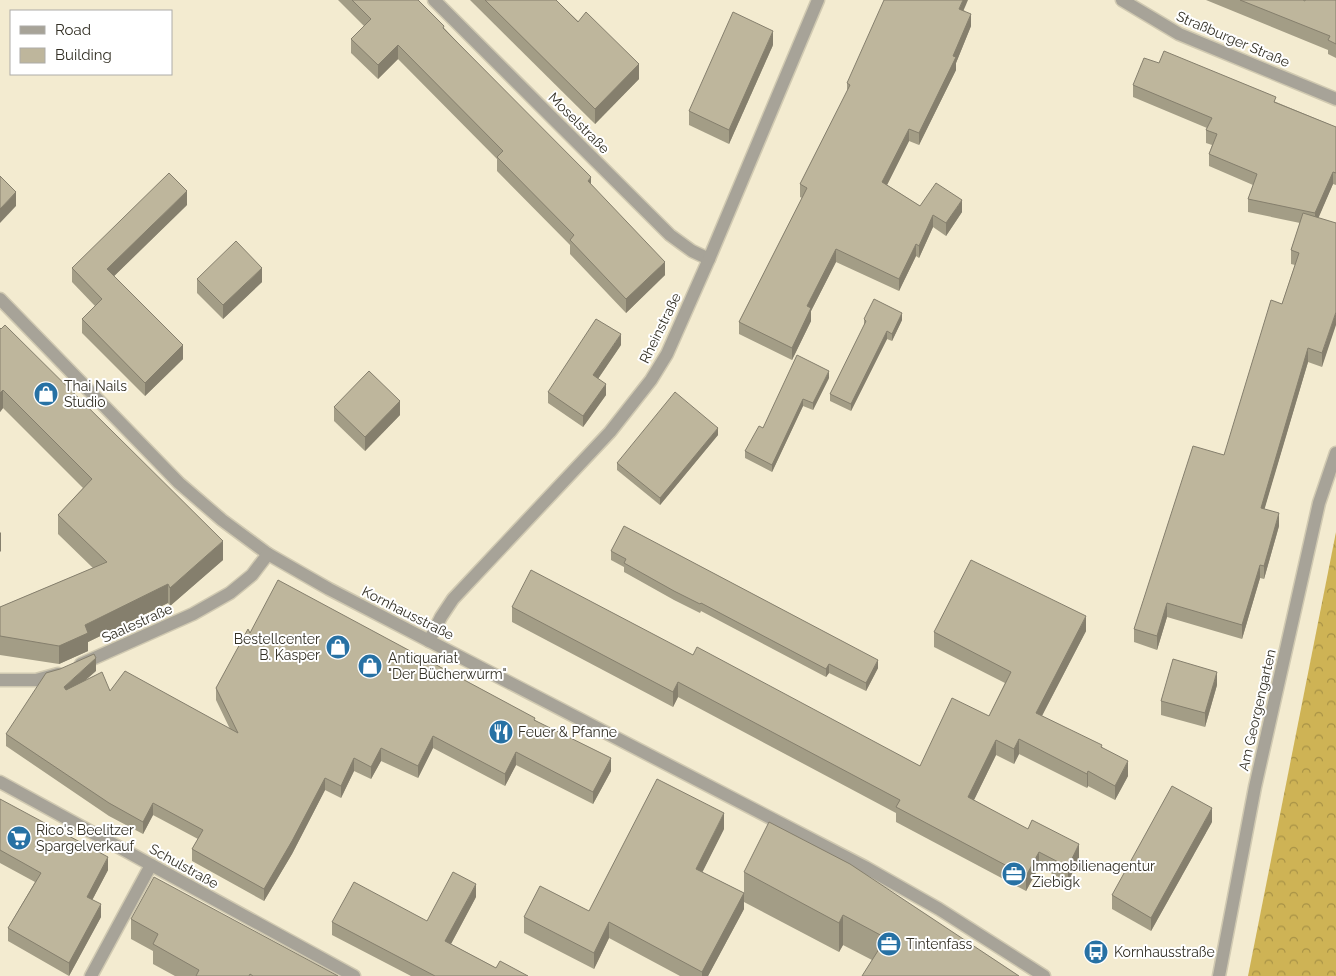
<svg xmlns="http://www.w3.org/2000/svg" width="1336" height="976" viewBox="0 0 1336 976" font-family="Raleway,sans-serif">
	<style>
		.forest { fill: url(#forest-crowns) }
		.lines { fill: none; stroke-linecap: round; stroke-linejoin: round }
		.service-casing { stroke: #d0c9b1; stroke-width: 15 }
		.minor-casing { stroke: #d0c9b1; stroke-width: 15 }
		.service { stroke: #a7a398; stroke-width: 12 }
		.minor { stroke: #a7a398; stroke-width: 12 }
		.wall { fill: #a39d86 }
		.shaded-wall { fill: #857f6d }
		.building { fill: #beb69c; stroke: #857f6d }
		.labels { text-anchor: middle; stroke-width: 4; stroke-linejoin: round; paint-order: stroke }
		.street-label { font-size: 14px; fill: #333025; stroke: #fff }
		.poi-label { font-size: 14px; fill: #333025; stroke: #fff; text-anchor: start }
	</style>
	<defs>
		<pattern id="forest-crowns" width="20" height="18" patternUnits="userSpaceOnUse" patternTransform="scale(1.25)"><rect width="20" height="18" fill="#ceb355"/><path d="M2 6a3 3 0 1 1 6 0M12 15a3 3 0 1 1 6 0" fill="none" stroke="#a89246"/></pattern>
	</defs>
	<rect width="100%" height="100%" fill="#f3ebd0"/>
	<path class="forest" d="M1336 532V976H1248Z"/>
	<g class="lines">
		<defs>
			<path id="service" d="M91 976 151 865"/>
			<g id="minor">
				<path d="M434 0 670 235 692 251 709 259"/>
				<path d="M1122 0 1179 34 1336 99"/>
				<path d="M0 299 179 483 222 520 268 554 329 589 865 867 939 909 1044 976"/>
				<path d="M429 641 441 617 453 599 610 432 651 380 667 354 709 259 818 0"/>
				<path d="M81 664 193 614 230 593 252 575 268 554"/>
				<path d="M0 680H36L58 674"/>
				<path d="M0 782 354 976"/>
				<path d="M1219 976 1255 787 1319 503 1336 453"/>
			</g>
		</defs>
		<use href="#service" class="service-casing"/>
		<use href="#minor" class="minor-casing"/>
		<use href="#service" class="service"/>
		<use href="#minor" class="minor"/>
	</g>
	<g class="wall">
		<path d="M338 0H418L591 185 665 275 626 313 570 254V245L497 171V159L398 59 378 79 351 53V39L364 26Z"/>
		<path d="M470 0H556L639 79 595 124Z"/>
		<path d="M1206 0H1303L1305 1 1336 0V58L1328 54V50Z"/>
		<path d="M964 10 971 26 956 63V70L919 145 909 141 887 185 920 206 962 212 946 236 933 227 919 258 916 256 899 291 836 262 811 311V321L792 360 739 334V322L802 198 800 197V184L847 92V83Z"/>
		<path d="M773 45 729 144 689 125V111Z"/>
		<path d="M1159 63 1276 102 1336 127V185L1333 184 1318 218 1336 223 1322 367 1308 362 1264 509 1279 526 1264 579 1260 578 1242 639 1167 617 1157 650 1134 642V629L1224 455 1282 304 1295 265 1291 264V250L1300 223 1248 212V199L1253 185 1209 166V154L1212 145 1206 143V130L1207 128 1133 97V85Z"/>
		<path d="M187 205 114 276 183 359 145 396 82 333V319L95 306 72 282V268Z"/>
		<path d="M197 279 262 282 223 319 197 293Z"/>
		<path d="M864 319 902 320 892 341 887 339 851 411 830 401V394L864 327Z"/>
		<path d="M0 328 223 560 170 606 168 603 88 642V651L59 664 0 655V607L93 568 58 534V515L83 488 3 408 0 412Z"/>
		<path d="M621 345 598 379 606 395 583 427 548 403V392Z"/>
		<path d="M829 378 813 410 803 406 772 472 745 458V451L763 428Z"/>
		<path d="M334 407 400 415 365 451 334 421Z"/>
		<path d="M718 435 660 505 617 470V463Z"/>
		<path d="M611 551 878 668 866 691 829 673 826 677 701 611 700 613 674 600 624 572V567L611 560Z"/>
		<path d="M512 607 693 655 920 766 989 716 1005 683 934 647V632L1086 631 1042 716 1102 747 1128 776 1115 800 1088 786 1087 788 1019 754 1014 764 996 755 974 800 1079 859 1068 882 1039 867 1026 891 896 822V813L678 697 673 707 512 622Z"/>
		<path d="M250 633 535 720 611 771 593 804 516 765 505 786 433 748 418 778 381 761 371 779 354 771 341 798 325 790 292 854 264 901 192 861V849L198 839 153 815 143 834 109 816 6 746V734L96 671 85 680 110 691 230 729 216 700V688Z"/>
		<path d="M1217 685 1205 727 1161 715V701Z"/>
		<path d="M0 799 108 870 92 900 101 917 69 976 8 941V928L35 882 0 863Z"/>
		<path d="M1212 822 1151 931 1112 909V895Z"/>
		<path d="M724 829 702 872 744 893V872L1019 976 872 960 843 945 839 952 744 902V909L708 976H680L609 938 594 969 524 933V917L589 911Z"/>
		<path d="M476 897 451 944 496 968 528 976H411L332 935V922L427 921Z"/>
		<path d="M131 919 338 976H175L153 964V951L131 939Z"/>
	</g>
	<g class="shaded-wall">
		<path d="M963 0H968L959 21V9Z"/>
		<path d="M971 14V26L956 63V70L919 145V133Z"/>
		<path d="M773 31V45L729 144V130Z"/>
		<path d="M398 45V59L378 79V65Z"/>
		<path d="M639 64V79L595 124V109Z"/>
		<path d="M909 129V141L882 195V182Z"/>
		<path d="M1333 172V184L1315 226V213Z"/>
		<path d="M591 177V191L588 181Z"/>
		<path d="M187 191V205L107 283V269Z"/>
		<path d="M16 192V206L0 223V209Z"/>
		<path d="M962 200V212L946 236V223Z"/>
		<path d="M933 215V227L919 258V246Z"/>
		<path d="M916 244V256L899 291V279Z"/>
		<path d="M836 249V262L811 311V321L792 360V348L807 306Z"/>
		<path d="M665 262V275L626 313V299Z"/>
		<path d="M262 268V282L223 319V305Z"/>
		<path d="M1336 312V325L1322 367V353Z"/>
		<path d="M902 313V320L892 341V334Z"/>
		<path d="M887 331V339L851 411V404Z"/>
		<path d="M621 334V345L593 386V375Z"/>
		<path d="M183 345V359L145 396V383Z"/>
		<path d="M1308 348V362L1261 521V508Z"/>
		<path d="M829 371V378L813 410V403Z"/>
		<path d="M606 384V395L583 427V416Z"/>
		<path d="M3 390V408L0 412V393Z"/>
		<path d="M803 399V406L772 472V465Z"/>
		<path d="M400 401V415L365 451V437Z"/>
		<path d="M718 428V435L660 505V498Z"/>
		<path d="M1279 513V526L1264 579V566Z"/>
		<path d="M1 532V551L0 552V533Z"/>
		<path d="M223 541V560L170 606V588Z"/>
		<path d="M1260 565V578L1242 639V625Z"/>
		<path d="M168 584V603L88 642V651L59 664V646L85 625Z"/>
		<path d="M1167 603V617L1157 650V636Z"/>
		<path d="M1086 616V631L1036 727V713Z"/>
		<path d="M96 658V671L64 699V687Z"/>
		<path d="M878 660V668L866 691V683Z"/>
		<path d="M829 664V673L826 677V669Z"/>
		<path d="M1217 672V685L1205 727V713Z"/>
		<path d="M678 682V697L673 707V692Z"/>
		<path d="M433 736V748L418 778V766Z"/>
		<path d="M1019 739V754L1014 764V749Z"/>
		<path d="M996 740V755L968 812V797Z"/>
		<path d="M381 748V761L371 779V767Z"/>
		<path d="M516 752V765L505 786V774Z"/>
		<path d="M354 758V771L341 798V786Z"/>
		<path d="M611 758V771L593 804V792Z"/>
		<path d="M1128 761V776L1115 800V786Z"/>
		<path d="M1088 771V786L1087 788V774Z"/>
		<path d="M325 778V790L292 854 264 901V889Z"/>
		<path d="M153 803V815L143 834V822Z"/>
		<path d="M1212 808V822L1151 931V918Z"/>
		<path d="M724 813V829L696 885V869Z"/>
		<path d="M1079 844V859L1068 882V867Z"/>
		<path d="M1039 852V867L1026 891V876Z"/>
		<path d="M108 857V870L87 910V897Z"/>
		<path d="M476 884V897L445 955V941Z"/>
		<path d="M744 893V909L708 976H702V972Z"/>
		<path d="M101 904V917L69 976V963Z"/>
		<path d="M843 915V945L839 952V923Z"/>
		<path d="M609 922V938L594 969V953Z"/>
	</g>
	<g class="building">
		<path d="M352 0H418L444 26 443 28 591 177 588 181 665 262 626 299 570 240 574 235 497 157 503 151 398 45 378 65 351 39 371 19Z"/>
		<path d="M485 0H556L578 22 586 12 639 64 595 109Z"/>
		<path d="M884 0H963L959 9 971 14 953 56 956 57 919 133 909 129 882 182 920 206 936 183 962 200 946 223 933 215 919 246 916 244 899 279 836 249 807 306 811 308 792 348 739 322 807 188 800 184 850 85 847 83Z"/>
		<path d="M1240 0H1303L1305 1V0H1336V44L1328 40 1330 36Z"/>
		<path d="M733 12 773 31 729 130 689 111Z"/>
		<path d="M1164 51 1276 97 1274 102 1336 127V173L1333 172 1315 213 1248 199 1257 174 1209 154 1217 134 1206 130 1212 118 1133 85 1144 58 1159 63Z"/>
		<path d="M169 173 187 191 107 269 183 345 145 383 82 319 102 299 72 268Z"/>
		<path d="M0 176 16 192 0 209Z"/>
		<path d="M1303 213 1336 223V312L1322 353 1308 348 1261 508 1279 513 1264 566 1260 565 1242 625 1167 603 1157 636 1134 629 1193 446 1224 455 1271 300 1282 304 1299 253 1291 250Z"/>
		<path d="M236 241 262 268 223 305 197 279Z"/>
		<path d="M874 299 902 313 892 334 887 331 851 404 830 394 866 321 864 319Z"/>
		<path d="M596 319 621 334 593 375 606 384 583 416 548 392Z"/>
		<path d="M5 325 223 541 170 588 168 584 85 625 88 633 59 646 0 636V607L107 562 58 515 92 479 3 390 0 393V328L1 329Z"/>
		<path d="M797 355 829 371 813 403 803 399 772 465 745 451 759 426 763 428Z"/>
		<path d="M369 371 400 401 365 437 334 407Z"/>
		<path d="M675 392 718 428 660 498 617 463Z"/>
		<path d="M624 526 878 660 866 683 829 664 826 669 701 603 700 604 674 591 624 563 626 559 611 551Z"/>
		<path d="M971 560 1086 616 1036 713 1102 745 1101 747 1128 761 1115 786 1088 771 1087 774 1019 739 1014 749 996 740 968 797 1028 829 1032 820 1079 844 1068 867 1039 852 1026 876 896 807 900 800 678 682 673 692 512 607 531 570 693 655 697 647 920 766 952 698 989 716 1011 672 934 632Z"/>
		<path d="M278 580 535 718 534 720 611 758 593 792 516 752 505 774 433 736 418 766 381 748 371 767 354 758 341 786 325 778 292 841 264 889 192 849 203 830 153 803 143 822 109 803 6 734 46 673 60 669 94 654 96 658 64 687 66 690 102 672 110 691 125 671 238 733 216 688 248 629 250 633Z"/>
		<path d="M1173 659 1217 672 1205 713 1161 701Z"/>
		<path d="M657 779 724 813 696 869 744 893 702 972 609 922 594 953 524 917 540 886 589 911Z"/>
		<path d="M1172 786 1212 808 1151 918 1112 895Z"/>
		<path d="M0 799 108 857 87 897 101 904 69 963 8 928 41 873 0 850Z"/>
		<path d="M769 822 850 864 1019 976H862L886 938 843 915 839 923 744 872Z"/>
		<path d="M453 872 476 884 445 941 496 968 500 961 528 976H435L332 922 354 882 427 921Z"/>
		<path d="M154 877 338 976H253L250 974 249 976H196L199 970 153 944 158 934 131 919Z"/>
	</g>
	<defs>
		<symbol id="shop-disc" viewBox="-11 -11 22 22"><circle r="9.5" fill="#2771a4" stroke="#fff"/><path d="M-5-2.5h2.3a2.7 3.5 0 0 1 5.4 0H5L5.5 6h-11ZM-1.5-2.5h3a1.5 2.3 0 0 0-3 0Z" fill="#fff"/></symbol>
		<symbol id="restaurant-disc" viewBox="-11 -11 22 22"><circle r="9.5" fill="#2771a4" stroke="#fff"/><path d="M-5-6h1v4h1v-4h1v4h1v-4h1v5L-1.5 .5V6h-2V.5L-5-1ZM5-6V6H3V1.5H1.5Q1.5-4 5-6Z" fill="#fff"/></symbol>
		<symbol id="supermarket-disc" viewBox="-11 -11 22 22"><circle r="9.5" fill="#2771a4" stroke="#fff"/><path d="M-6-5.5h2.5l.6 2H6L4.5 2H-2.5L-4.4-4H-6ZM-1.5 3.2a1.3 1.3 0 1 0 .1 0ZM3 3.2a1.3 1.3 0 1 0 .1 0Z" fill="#fff"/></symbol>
		<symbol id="office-disc" viewBox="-11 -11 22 22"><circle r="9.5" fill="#2771a4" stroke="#fff"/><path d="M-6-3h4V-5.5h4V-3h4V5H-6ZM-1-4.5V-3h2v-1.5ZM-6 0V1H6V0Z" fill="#fff"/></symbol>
		<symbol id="bus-disc" viewBox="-11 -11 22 22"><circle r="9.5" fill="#2771a4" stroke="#fff"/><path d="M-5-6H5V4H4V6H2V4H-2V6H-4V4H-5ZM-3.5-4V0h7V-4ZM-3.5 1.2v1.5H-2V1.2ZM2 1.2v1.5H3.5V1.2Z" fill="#fff"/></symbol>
	</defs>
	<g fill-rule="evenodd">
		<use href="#shop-disc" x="32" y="380" width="28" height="28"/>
		<use href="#shop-disc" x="324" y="633" width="28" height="28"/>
		<use href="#shop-disc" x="356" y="652" width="28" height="28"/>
		<use href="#restaurant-disc" x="487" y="718" width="28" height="28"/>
		<use href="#supermarket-disc" x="5" y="824" width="28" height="28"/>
		<use href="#office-disc" x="1000" y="860" width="28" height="28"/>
		<use href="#office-disc" x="875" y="930" width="28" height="28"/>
		<use href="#bus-disc" x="1082" y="938" width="28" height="28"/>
	</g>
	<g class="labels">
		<g class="street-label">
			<text transform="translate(1233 39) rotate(23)" y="5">Straßburger Straße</text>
			<text transform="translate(579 123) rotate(45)" y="5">Moselstraße</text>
			<text transform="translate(660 328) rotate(-64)" y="5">Rheinstraße</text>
			<text transform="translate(408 613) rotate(27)" y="5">Kornhausstraße</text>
			<text transform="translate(137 623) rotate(-24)" y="5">Saalestraße</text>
			<text transform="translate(1257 710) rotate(-77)" y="5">Am Georgengarten</text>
			<text transform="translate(184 866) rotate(29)" y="5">Schulstraße</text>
		</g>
		<g class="poi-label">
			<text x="64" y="391">Thai Nails<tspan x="64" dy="16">Studio</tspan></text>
			<text x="320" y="644" text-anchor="end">Bestellcenter<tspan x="320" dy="16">B. Kasper</tspan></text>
			<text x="388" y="663">Antiquariat<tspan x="388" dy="16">"Der Bücherwurm"</tspan></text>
			<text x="518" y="737">Feuer &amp; Pfanne</text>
			<text x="36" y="835">Rico's Beelitzer<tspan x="36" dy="16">Spargelverkauf</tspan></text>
			<text x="1032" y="871">Immobilienagentur<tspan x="1032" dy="16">Ziebigk</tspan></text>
			<text x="906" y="949">Tintenfass</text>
			<text x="1114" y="957">Kornhausstraße</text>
		</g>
	</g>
	<rect x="10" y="10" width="162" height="65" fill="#ffffff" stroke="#adaca8"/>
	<rect x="20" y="26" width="25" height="8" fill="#a7a398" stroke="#adaca8"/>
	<text x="55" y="35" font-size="15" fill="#333025">Road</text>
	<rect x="20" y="48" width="25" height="15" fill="#beb69c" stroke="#adaca8"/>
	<text x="55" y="60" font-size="15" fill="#333025">Building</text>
</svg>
